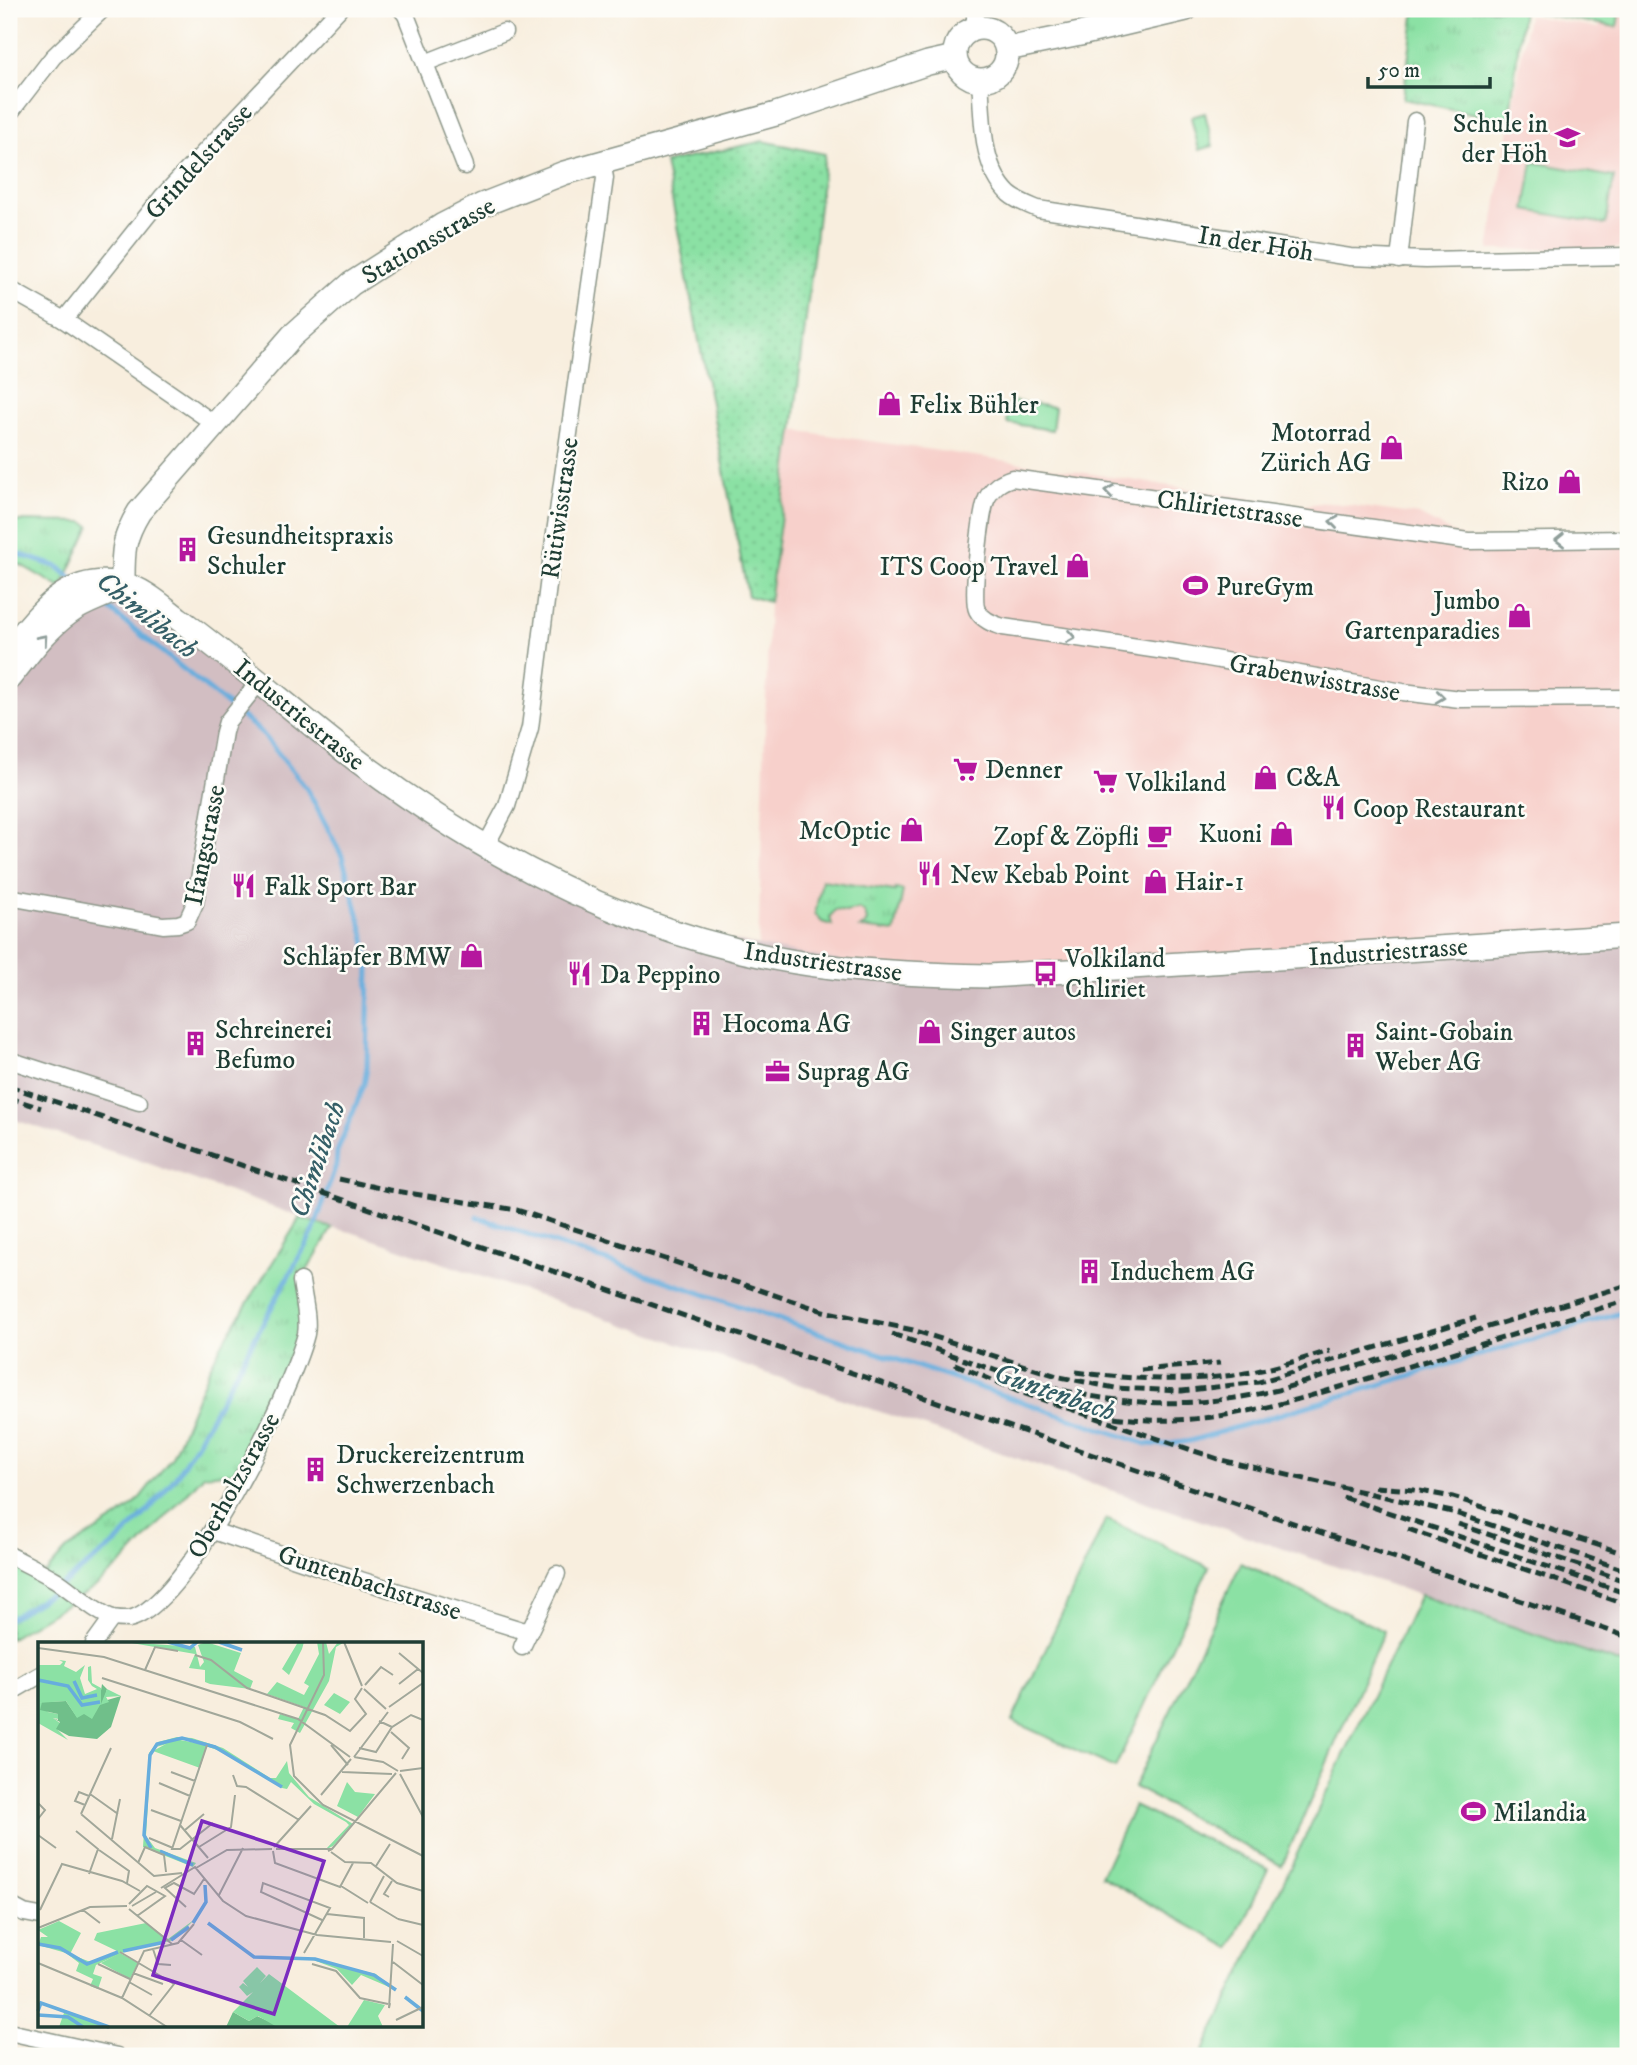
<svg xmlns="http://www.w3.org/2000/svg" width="1637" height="2065" viewBox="0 0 1637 2065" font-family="'IM FELL DW Pica',serif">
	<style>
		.built { fill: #f7d0cb }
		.industrial { fill: #d2bec2 }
		.grass { fill: url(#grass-tufts); stroke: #558f6c; stroke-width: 2 }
		.park { fill: #8be1a4; stroke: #558f6c; stroke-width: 2 }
		.garden { fill: url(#garden-dots); stroke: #558f6c; stroke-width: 2 }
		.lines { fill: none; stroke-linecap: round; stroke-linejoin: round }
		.stream { stroke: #67addd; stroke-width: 5 }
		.minor-casing { stroke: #8c9689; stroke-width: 19 }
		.secondary-casing { stroke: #8c9689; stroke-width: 26 }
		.minor { stroke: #fff; stroke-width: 16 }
		.secondary { stroke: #fff; stroke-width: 23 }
		.rail { stroke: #1f3d34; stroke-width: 5; stroke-dasharray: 10 5; stroke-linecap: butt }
		.oneway { stroke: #8f9e9a }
		.labels { text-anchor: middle; stroke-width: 5; stroke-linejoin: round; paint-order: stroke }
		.poi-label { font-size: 26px; fill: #1f3d34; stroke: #fdfcf7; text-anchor: start }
		.street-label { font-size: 26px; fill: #1f3d34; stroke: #fdfcf7 }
		.water-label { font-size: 28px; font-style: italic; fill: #355f67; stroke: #fdfcf7 }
		.inset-river { fill: none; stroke: #67addd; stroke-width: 3.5 }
		.inset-road { fill: none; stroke: #a1a79a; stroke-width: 2 }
		.view { fill: #7b2cbf; fill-opacity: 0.15; stroke: #7b2cbf; stroke-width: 3.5 }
		.inset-edge { fill: none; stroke: #1f3d34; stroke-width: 3.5 }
	</style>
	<defs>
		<pattern id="grass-tufts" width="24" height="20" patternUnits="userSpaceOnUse" patternTransform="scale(1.75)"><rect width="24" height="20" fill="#8be1a4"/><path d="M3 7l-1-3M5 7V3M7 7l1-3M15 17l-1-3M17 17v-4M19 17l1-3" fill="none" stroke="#78c28e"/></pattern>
		<pattern id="garden-dots" width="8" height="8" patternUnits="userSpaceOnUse" patternTransform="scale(1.75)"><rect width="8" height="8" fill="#8be1a4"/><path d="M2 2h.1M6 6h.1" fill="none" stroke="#78c28e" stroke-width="1.8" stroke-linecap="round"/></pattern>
	</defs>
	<rect width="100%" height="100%" fill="#fdfcf7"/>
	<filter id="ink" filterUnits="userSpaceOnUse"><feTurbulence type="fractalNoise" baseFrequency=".0143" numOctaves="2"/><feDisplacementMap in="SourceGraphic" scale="14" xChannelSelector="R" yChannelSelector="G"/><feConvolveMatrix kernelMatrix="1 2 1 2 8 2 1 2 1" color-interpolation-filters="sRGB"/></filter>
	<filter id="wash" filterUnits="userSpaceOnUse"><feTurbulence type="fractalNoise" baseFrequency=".00686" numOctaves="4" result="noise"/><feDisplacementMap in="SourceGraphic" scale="28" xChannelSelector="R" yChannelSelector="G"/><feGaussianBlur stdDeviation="1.57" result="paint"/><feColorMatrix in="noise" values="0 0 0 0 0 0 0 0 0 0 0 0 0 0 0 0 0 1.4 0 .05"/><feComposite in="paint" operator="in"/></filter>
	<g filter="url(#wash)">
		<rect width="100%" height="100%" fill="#f8eede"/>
		<g class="built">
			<path d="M1602 9H1628V248L1489 250 1528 15 1599 28Z"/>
			<path d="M793 430 988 458 1301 506 1326 502 1419 515 1468 541 1628 539V936L989 976 758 954 769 602Z"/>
		</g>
		<path class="industrial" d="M123 585 393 788 659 927 909 974 1628 936V1666L351 1232 332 1228 144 1162 9 1118V639Z"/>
		<g class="grass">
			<path d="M1415 9H1523L1509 121 1403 99Z"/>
			<path d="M1538 9H1620L1617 27 1537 13Z"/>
			<path d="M9 521 84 522 90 526 61 588 21 565H9Z"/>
			<path d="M822 880 895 891V889L903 890 895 932 860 928 864 926 867 921 865 913 859 909 846 912 835 910 830 917 832 925 822 922 815 914Z"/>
			<path d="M300 1218 332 1228 301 1281 307 1332 246 1471 204 1475 129 1557 95 1587 9 1639V1555L45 1574 66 1550 118 1517 135 1504 172 1457 209 1369 221 1346Z"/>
		</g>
		<g class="park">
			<path d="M1205 113 1213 146 1199 150 1191 117Z"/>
			<path d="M1533 162 1614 177 1606 224 1525 210Z"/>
			<path d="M1010 401 1055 407 1052 430 1007 423Z"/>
			<path d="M1106 1519 1209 1567 1115 1768 1012 1721Z"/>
			<path d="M1241 1563 1384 1631 1282 1866 1134 1787Z"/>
			<path d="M1420 1595 1628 1666V2056H1201Z"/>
			<path d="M1134 1806 1268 1869 1230 1948 1101 1876Z"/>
		</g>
		<path class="garden" d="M763 141 825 154 793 430 769 602 748 596 665 163Z"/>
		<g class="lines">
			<g class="stream">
				<path d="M9 551 58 567 75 581"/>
				<path d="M477 1217 1146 1444 1163 1445 1190 1441 1628 1311"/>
				<path d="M9 1619 50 1594 116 1543 148 1511 175 1478 198 1441 313 1232 336 1165 337 1152 364 1085 367 1066 369 968 365 939 342 856 307 789 261 732 102 603"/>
			</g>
		</g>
	</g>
	<g filter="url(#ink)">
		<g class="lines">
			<defs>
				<g id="minor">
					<path d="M401 9 406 15 465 166"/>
					<path d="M975 9V28"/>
					<path d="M425 63 504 32"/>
					<path d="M980 80C983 117 980 166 1009 194 1017 201 1028 205 1038 209L1350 257 1425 260 1628 256"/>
					<path d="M9 114 53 57 103 9"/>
					<path d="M1399 260 1415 121"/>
					<path d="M9 289 64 320 215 424"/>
					<path d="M64 320 163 196 339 9"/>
					<path d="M1628 539 1468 541 1012 478C1000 482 993 487 987 498 981 511 971 599 977 610 982 620 993 624 1003 627L1185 654 1403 692 1460 699 1628 698"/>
					<path d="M485 847 507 806 530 728 552 554 605 178 602 162"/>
					<path d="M9 897 163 925 178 924 187 921 195 903 224 732 227 722 259 682"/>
					<path d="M9 1060 139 1102"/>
					<path d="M213 1531 328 1570 528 1632"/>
					<path d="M9 1555C24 1563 41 1571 56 1580 70 1589 98 1614 113 1618 118 1619 125 1619 129 1619 188 1606 291 1392 306 1334 309 1319 303 1297 301 1281"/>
					<path d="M94 1643 112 1618"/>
					<path d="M522 1647 557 1574"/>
					<path d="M9 1693 40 1675"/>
					<path d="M9 1905 24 1913 40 1916"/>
					<path d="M9 2032 117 2056"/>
				</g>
				<g id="secondary">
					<circle cx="981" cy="54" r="26"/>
					<path d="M1007 49 1080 34 1186 9"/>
					<path d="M123 585C123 552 122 540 139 512L292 336 351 284 443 225 482 205 564 173 776 114 928 63 955 57"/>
					<path d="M9 650C41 612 67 573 122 584 144 589 162 606 179 619 233 659 284 703 337 745 482 858 648 946 832 967 884 973 937 975 989 976L1628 936"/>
					<path d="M9 678C27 656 45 630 69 613 86 600 106 597 123 585"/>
				</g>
			</defs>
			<use href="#minor" class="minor-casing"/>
			<use href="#secondary" class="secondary-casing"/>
			<use href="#minor" class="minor"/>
			<use href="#secondary" class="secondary"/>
			<g class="rail">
				<path d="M9 1086 1628 1637"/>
				<path d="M9 1098 41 1108"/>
				<path d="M339 1179 389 1190 517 1210 823 1311 913 1330 1060 1377 1115 1388 1182 1391 1259 1382 1476 1318"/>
				<path d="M892 1334C960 1357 1030 1387 1102 1398 1161 1407 1220 1403 1278 1390L1628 1285"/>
				<path d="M955 1364 1017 1391 1221 1460 1452 1512 1628 1571"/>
				<path d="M1141 1370 1220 1363"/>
				<path d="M1076 1372C1134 1380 1194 1383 1252 1372 1279 1367 1304 1358 1330 1351"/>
				<path d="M1114 1417C1213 1431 1306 1397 1399 1369 1476 1346 1552 1323 1628 1300"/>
				<path d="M1375 1487 1414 1490 1453 1497 1628 1555"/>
				<path d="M1343 1497 1628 1594"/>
				<path d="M1458 1524 1628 1582"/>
				<path d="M1408 1529 1628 1605"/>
			</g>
		</g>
		<defs><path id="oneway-chevron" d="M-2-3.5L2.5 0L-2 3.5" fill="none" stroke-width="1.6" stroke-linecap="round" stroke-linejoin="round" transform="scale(1.75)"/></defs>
		<g class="oneway">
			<use href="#oneway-chevron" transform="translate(1109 491) rotate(-172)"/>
			<use href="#oneway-chevron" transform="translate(1334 522) rotate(-172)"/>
			<use href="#oneway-chevron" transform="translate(1560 540) rotate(179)"/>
			<use href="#oneway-chevron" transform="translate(1071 637) rotate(9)"/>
			<use href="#oneway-chevron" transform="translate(43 639) rotate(-49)"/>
			<use href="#oneway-chevron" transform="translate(1440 697) rotate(7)"/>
		</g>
	</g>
	<defs>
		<symbol id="school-bare" viewBox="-9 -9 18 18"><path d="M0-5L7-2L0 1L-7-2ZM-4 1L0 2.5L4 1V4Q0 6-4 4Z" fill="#b5179e" stroke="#fdfcf7" stroke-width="2.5" paint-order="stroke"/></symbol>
		<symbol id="shop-bare" viewBox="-9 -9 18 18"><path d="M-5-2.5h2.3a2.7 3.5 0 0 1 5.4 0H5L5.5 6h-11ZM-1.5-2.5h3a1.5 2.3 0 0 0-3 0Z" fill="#b5179e" stroke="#fdfcf7" stroke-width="2.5" paint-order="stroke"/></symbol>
		<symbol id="building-bare" viewBox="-9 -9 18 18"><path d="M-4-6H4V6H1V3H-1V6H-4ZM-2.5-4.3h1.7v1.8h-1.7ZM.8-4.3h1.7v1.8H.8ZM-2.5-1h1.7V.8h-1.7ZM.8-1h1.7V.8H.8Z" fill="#b5179e" stroke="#fdfcf7" stroke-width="2.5" paint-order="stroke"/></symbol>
		<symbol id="stadium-bare" viewBox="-9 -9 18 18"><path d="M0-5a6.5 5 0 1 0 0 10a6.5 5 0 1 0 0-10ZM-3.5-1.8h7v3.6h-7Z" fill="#b5179e" stroke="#fdfcf7" stroke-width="2.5" paint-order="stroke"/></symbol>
		<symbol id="supermarket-bare" viewBox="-9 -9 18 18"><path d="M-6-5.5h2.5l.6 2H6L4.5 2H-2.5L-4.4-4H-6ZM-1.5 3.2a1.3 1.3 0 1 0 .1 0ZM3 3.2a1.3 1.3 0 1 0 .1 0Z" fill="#b5179e" stroke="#fdfcf7" stroke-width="2.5" paint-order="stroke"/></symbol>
		<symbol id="restaurant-bare" viewBox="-9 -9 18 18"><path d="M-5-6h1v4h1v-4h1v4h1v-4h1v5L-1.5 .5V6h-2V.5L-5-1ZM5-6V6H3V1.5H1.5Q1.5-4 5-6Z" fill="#b5179e" stroke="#fdfcf7" stroke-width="2.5" paint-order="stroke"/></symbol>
		<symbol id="cafe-bare" viewBox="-9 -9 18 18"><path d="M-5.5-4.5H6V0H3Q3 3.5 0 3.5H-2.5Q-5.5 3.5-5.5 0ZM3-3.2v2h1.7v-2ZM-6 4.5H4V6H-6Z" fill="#b5179e" stroke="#fdfcf7" stroke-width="2.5" paint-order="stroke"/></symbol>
		<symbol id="bus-bare" viewBox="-9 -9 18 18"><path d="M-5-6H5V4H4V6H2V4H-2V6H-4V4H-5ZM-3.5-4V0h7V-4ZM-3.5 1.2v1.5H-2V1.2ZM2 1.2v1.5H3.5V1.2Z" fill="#b5179e" stroke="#fdfcf7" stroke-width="2.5" paint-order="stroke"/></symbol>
		<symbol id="office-bare" viewBox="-9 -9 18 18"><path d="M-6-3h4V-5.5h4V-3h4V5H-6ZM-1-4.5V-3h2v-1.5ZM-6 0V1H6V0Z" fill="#b5179e" stroke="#fdfcf7" stroke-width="2.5" paint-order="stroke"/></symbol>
	</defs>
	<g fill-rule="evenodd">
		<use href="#school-bare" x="1550" y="120" width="35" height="35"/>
		<use href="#shop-bare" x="872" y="386" width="35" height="35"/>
		<use href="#shop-bare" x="1374" y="430" width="35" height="35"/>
		<use href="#shop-bare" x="1552" y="464" width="35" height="35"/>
		<use href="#building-bare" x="170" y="532" width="35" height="35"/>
		<use href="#shop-bare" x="1060" y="548" width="35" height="35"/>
		<use href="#stadium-bare" x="1178" y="568" width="35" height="35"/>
		<use href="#shop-bare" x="1502" y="598" width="35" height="35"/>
		<use href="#supermarket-bare" x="948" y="752" width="35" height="35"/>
		<use href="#shop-bare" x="1248" y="760" width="35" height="35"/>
		<use href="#supermarket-bare" x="1088" y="764" width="35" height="35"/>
		<use href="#restaurant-bare" x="1316" y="790" width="35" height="35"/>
		<use href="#shop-bare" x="894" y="812" width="35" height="35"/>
		<use href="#shop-bare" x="1264" y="816" width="35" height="35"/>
		<use href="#cafe-bare" x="1142" y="818" width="35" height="35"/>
		<use href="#restaurant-bare" x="912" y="856" width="35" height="35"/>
		<use href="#shop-bare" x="1138" y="864" width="35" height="35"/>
		<use href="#restaurant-bare" x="226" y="868" width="35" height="35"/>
		<use href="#shop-bare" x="454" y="938" width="35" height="35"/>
		<use href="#bus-bare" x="1028" y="956" width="35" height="35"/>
		<use href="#restaurant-bare" x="562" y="956" width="35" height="35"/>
		<use href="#building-bare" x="684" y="1006" width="35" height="35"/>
		<use href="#shop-bare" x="912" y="1014" width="35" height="35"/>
		<use href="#building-bare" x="178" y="1026" width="35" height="35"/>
		<use href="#building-bare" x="1338" y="1028" width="35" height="35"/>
		<use href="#office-bare" x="760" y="1054" width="35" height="35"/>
		<use href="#building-bare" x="1072" y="1254" width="35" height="35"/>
		<use href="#building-bare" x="298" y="1452" width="35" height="35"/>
		<use href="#stadium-bare" x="1456" y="1794" width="35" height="35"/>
	</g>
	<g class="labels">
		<g class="poi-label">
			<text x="1548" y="132" text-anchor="end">Schule in<tspan x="1548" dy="30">der Höh</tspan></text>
			<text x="909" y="413">Felix Bühler</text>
			<text x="1371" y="441" text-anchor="end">Motorrad<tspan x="1371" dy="30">Zürich AG</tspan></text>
			<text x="1549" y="490" text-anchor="end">Rizo</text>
			<text x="207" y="544">Gesundheitspraxis<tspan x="207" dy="30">Schuler</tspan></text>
			<text x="1058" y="575" text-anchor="end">ITS Coop Travel</text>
			<text x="1216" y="595">PureGym</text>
			<text x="1500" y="609" text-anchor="end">Jumbo<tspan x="1500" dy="30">Gartenparadies</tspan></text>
			<text x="985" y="778">Denner</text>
			<text x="1286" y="786">C&amp;A</text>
			<text x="1126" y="791">Volkiland</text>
			<text x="1353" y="817">Coop Restaurant</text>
			<text x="891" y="839" text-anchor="end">McOptic</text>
			<text x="1262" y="842" text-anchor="end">Kuoni</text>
			<text x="1139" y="845" text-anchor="end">Zopf &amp; Zöpfli</text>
			<text x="950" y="883">New Kebab Point</text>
			<text x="1175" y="890">Hair-1</text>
			<text x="264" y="895">Falk Sport Bar</text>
			<text x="451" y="965" text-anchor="end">Schläpfer BMW</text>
			<text x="1065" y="967">Volkiland<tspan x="1065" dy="30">Chliriet</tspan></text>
			<text x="600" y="983">Da Peppino</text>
			<text x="722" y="1032">Hocoma AG</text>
			<text x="215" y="1038">Schreinerei<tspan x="215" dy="30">Befumo</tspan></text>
			<text x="950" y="1040">Singer autos</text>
			<text x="1375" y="1040">Saint-Gobain<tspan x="1375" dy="30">Weber AG</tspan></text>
			<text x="797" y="1080">Suprag AG</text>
			<text x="1110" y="1280">Induchem AG</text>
			<text x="336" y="1463">Druckereizentrum<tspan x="336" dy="30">Schwerzenbach</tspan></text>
			<text x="1493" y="1821">Milandia</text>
		</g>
		<g class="street-label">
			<text transform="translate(198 161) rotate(-48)" y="9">Grindelstrasse</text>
			<text transform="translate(428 240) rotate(-30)" y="9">Stationsstrasse</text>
			<text transform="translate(1256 243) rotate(9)" y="9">In der Höh</text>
			<text transform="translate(559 508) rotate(-82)" y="9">Rütiwisstrasse</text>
			<text transform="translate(1230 508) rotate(8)" y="9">Chlirietstrasse</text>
			<text transform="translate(1315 677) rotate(10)" y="9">Grabenwisstrasse</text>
			<text transform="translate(300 714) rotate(39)" y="9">Industriestrasse</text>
			<text transform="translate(204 845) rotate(-79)" y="9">Ifangstrasse</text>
			<text transform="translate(1388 951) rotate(-4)" y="9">Industriestrasse</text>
			<text transform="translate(823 961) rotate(8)" y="9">Industriestrasse</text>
			<text transform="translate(233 1485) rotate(-61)" y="9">Oberholzstrasse</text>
			<text transform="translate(370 1582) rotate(18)" y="9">Guntenbachstrasse</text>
		</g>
		<g class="water-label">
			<text transform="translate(148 614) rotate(39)" y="10">Chimlibach</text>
			<text transform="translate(316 1159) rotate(-71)" y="10">Chimlibach</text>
			<text transform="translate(1055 1391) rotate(19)" y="10">Guntenbach</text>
		</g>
	</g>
	<g transform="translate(38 1642)">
		<rect width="385" height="385" fill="#f8eede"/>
		<path d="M88 0 157 5 162 25 166 20 160 3 168 0 203 11 196 29 215 39 212 47 172 42 167 40V28L151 26 157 12ZM260 0H266L264 7 251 33 244 27ZM279 0H288L291 12 300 0 305 1 298 5 291 39 262 91 253 86 256 81 240 77 242 72 260 77 266 65 229 52 239 40 266 53 271 44 266 41 281 12ZM296 51 312 60 302 72 286 63ZM4 60 10 70 20 72 21 77 15 76 22 81 19 87 30 98 0 81V61ZM139 95 154 96 185 106 232 136H238L249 119 251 131 271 155 315 182 295 204 287 208 311 183 308 180 276 162 253 140 249 147 244 146 188 111 147 97 118 105 113 112 108 194 117 206 158 221 155 225 105 205 111 111 120 100ZM157 277 136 298 88 309 58 323 55 332 64 335 60 347 52 344 55 337 38 329 41 321 28 311 0 303 3 295H10L0 288 21 279 43 291 32 312 55 321 79 309 56 298 59 291 108 281 130 297ZM270 316 338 332 351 345 323 333 314 343 299 327ZM326 358 347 363 340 374 345 385H309Z" fill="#8be1a4"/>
		<path d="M64 42 69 47 66 59 83 54 73 85 59 97 31 94 18 87 22 80 15 76 20 78V72L2 68 4 60 28 59 39 75 62 55ZM195 370 211 379 219 374 232 380 235 374 246 385H188Z" fill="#70bf8a"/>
		<path d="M21 18 28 19 26 24 38 30 47 23 42 36 47 52 59 47 54 44 50 38V25L53 24 54 41 63 46V62L69 47 83 54 68 55 71 60 62 63 54 77 46 72 39 76 28 59 0 61V23H22L25 20ZM27 368 55 380 72 385H21Z" fill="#8be1a4"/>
		<path d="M82 311 100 321 92 337 63 321Z" fill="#8be1a4"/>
		<path d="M219 325 228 334 222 341 231 332 302 385H239L220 374 211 379 195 370 215 350 209 354 201 345 205 341 210 345 205 339Z" fill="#8be1a4"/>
		<path d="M137 97 169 103 162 126 115 109ZM309 140 317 150 337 152 320 175 299 164Z" fill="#8be1a4"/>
		<path class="inset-river" d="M130 0 152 6 159 0M181 0 204 8M0 38 30 44 44 63 62 60M36 39 44 56 59 53M113 206 106 193 112 113 119 102 144 96 177 105 244 145M122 209 155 223M155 281 168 260 167 243M170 281 216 315 277 317 336 333 358 348M133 298 151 285M0 302 22 306 49 322 80 310M85 309 127 300M367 355 385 369M0 369 3 361 71 385M0 373 30 375 45 385"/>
		<path class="inset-road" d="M285 0 286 33 252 103 256 134 285 163 385 214M306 0 324 44M0 6 66 15 260 77 312 115M361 11 385 31M157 13 173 18 209 46 287 73 312 89 328 72 317 57 324 46M107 28 117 5 140 9M64 36 202 80 235 97M361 42 380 27M327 43 343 25 355 33M326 47 348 67M351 65 385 41M341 79 354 85 373 73 385 78M353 90 371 106 364 117M169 103 134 207H142L175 181M293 103 310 123M321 106 338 110 354 85M316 115 350 70M316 115 345 120 360 129M362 129 385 126M133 130 157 139M304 130 354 132M362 132 385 175M195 133 199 144 208 145 261 178M121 141 152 154M52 152 80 172M283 153 313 117M0 161 7 168 0 177M47 163 37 159 41 150 51 154M113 168 143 179M43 172 116 234 144 231M43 172 73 106M142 183 170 216M147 188 166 172M38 189 60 207 51 232M0 193 18 206M111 196 135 206M74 197 82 157M161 205 193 185 197 153M236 205 273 164M238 207H294L290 209M294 207 358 131M61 208 91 229 89 241M235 209 237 221 302 245 315 221M293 210 307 220 333 221 359 241 385 249M100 221 107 205 126 213 128 230M338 224 352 202M158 226 189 208 234 207M303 244 330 261M123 246 157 225 185 259 208 274 279 293 353 300M181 253 205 206M351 255 346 252 354 239M332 260 360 277M332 260 346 234M91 262 109 244 127 254 99 274M94 264 118 250M148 265 127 246 136 241 156 252 166 237M91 267 134 302M2 268 24 222 84 239 102 249M45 268 62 281M289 272 326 276V296M360 277 385 283M0 286 52 265 89 264M143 298 164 313M359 299 385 314M115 307 120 322 133 323M82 310 136 342 111 374M266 311 292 266 225 241 223 250 284 278M355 320 385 343M0 321 84 356 129 385M60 322 92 337M274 322 298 329 322 356 350 362M95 331 125 342M91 340 114 353M84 356 106 309 140 301 156 282M352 361 351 366 355 302M358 378 385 365"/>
		<path class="view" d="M164 179 286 219 236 372 115 333Z"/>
		<rect width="385" height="385" class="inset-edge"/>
	</g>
	<rect width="1637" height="2065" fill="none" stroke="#fdfcf7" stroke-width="35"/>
	<path d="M1368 77v10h122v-10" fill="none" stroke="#1f3d34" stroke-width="3.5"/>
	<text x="1378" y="77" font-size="21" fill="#1f3d34" stroke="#fdfcf7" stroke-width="5" paint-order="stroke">50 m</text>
</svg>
